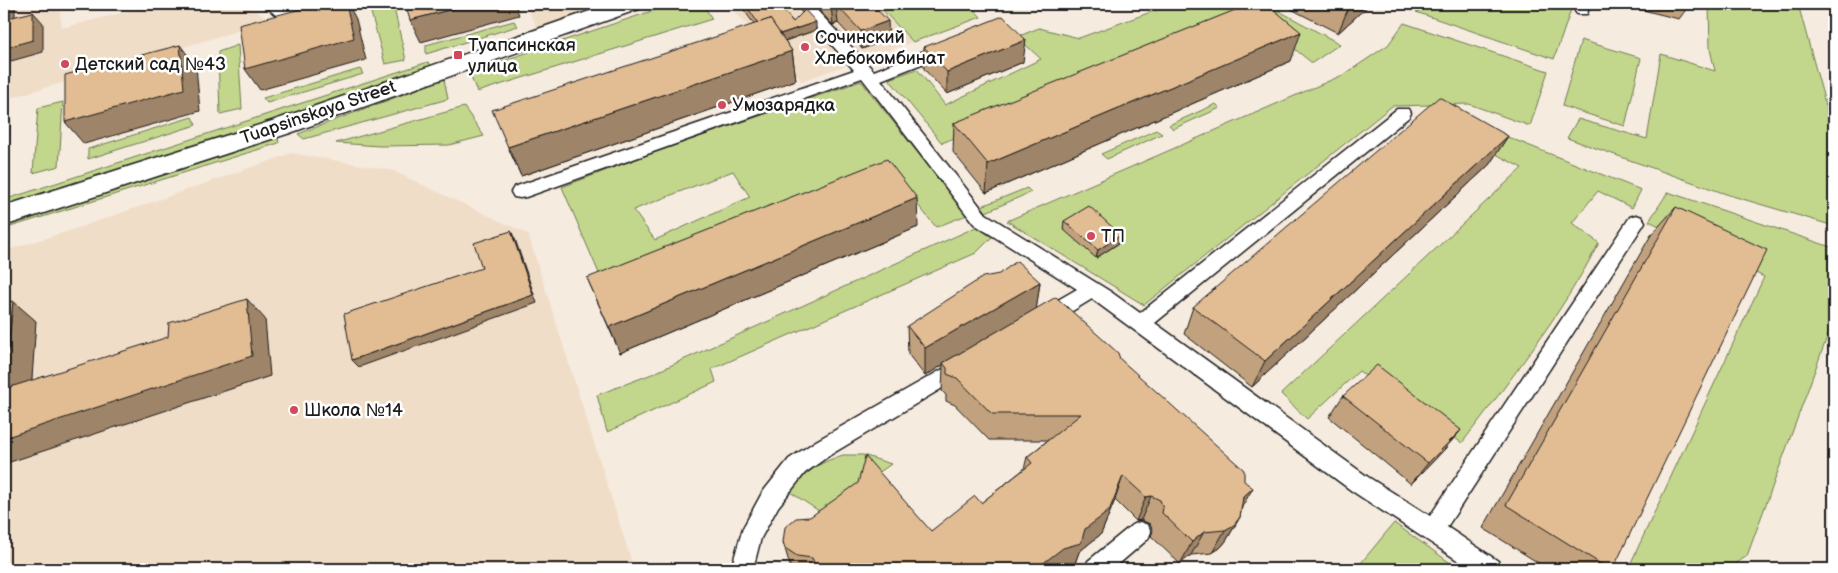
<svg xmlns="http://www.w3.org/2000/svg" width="1838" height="573" viewBox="0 0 1838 573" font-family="'Balsamiq Sans',sans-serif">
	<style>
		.built { fill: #f0ddc8 }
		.green { fill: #c2d78c; stroke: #6f7a54; fill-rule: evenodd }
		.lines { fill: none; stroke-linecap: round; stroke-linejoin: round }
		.service-casing { stroke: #1c1c1c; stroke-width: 3 }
		.minor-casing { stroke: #1c1c1c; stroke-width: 3 }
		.service { fill: #fff; fill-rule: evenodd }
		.minor { fill: #fff; fill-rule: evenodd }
		.wall { fill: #c2a27e; stroke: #1c1c1c }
		.shaded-wall { fill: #9e8467; stroke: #1c1c1c }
		.building { fill: #e2bc93; stroke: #1c1c1c }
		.poi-dot { fill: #d1495b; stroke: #fff; stroke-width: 2 }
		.labels { text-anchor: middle; stroke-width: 5; stroke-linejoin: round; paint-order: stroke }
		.poi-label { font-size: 18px; fill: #1c1c1c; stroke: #fff; text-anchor: start }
		.street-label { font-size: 18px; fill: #1c1c1c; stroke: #fff }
	</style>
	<rect width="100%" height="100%" fill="#f6ebdf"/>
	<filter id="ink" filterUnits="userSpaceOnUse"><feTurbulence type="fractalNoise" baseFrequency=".02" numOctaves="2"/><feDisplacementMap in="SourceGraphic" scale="10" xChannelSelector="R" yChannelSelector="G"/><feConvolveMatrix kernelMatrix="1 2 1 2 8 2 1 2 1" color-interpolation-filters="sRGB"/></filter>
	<g filter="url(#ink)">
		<g class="built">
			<path d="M9 4H59L62 28 157 4H246L271 21 4 100V5Z"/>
			<path d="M525 4H641L542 37Z"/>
			<path d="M727 4H882L878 5 913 42 801 81 775 45 756 34Z"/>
			<path d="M292 153 391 170 528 234 634 569H4V251L75 229Z"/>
		</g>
		<g class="green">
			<path d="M387 4H393L406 60 385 64 370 9Z"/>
			<path d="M673 4H703L712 19 477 92 469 72Z"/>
			<path d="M882 4H969L981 17 913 42 878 5Z"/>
			<path d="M1173 4H1284L1279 11 1340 44 1312 63 1253 15 942 143 889 79 917 69 945 105 1041 59 1017 37 1039 28 1079 38Z"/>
			<path d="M1424 4H1573L1554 59 1416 12Z"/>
			<path d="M1709 4H1798L1834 136V226L1729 195 1567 138 1578 119 1647 139 1661 54 1715 71 1710 49Z"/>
			<path d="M514 21 518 26 426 54V45Z"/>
			<path d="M1404 23 1548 71 1530 126 1469 104 1392 106 1144 305 1007 221 1345 74 1388 45Z"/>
			<path d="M1581 40 1641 58 1625 126 1562 106Z"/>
			<path d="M238 45 242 109 220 114 218 52Z"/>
			<path d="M428 62 434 68 4 209V200Z"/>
			<path d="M360 69 363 74 267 103 263 98Z"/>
			<path d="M444 79 448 99 304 139 298 134Z"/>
			<path d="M861 81 967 215 936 227 894 176 607 292 562 187 644 156ZM733 171 750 197 655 240 633 210Z"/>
			<path d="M63 102 59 166 33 173 38 108Z"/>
			<path d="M1216 104 1220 108 1173 129 1169 125Z"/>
			<path d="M464 107 484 136 449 145 380 146 336 143Z"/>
			<path d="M192 117 196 125 88 159V149Z"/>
			<path d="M1462 119 1641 190 1632 208 1598 191 1572 223 1599 243C1561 315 1511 379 1462 443L1359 371 1307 419 1281 394 1522 168 1436 122Z"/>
			<path d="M1156 130 1162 134 1107 159 1101 154Z"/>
			<path d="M277 134 279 143 4 229V222Z"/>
			<path d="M1027 188 1031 192 986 212 982 206Z"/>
			<path d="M1668 192 1834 248V318L1747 556 1728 569H1628L1764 277 1649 221Z"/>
			<path d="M976 227 992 237 976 253 712 369 716 382 607 432 597 395 652 374Z"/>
			<path d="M843 455H863L891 464 822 513 790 492C807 471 816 464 843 455Z"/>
			<path d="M1394 523 1459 569H1356Z"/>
		</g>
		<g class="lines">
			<defs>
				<g id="service">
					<path d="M796 4H811L874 71 942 44H952L955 48 952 52 881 80 986 214 1111 292 1140 313 1397 109H1409L1411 113 1409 117 1155 323 1368 477 1430 516 1630 217 1636 215 1642 217 1645 222 1642 227 1447 527 1498 561 1501 569H1471L1352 491 1092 299 1051 324 1044 326 1037 324 1034 318 1037 312 1077 289 974 224 862 78 526 197 520 198 514 197 511 192 514 187 854 70Z"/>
					<path d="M1576 4H1590L1587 14H1577L1575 11Z"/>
					<path d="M964 357 971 359 974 365 971 371 830 455 805 473 778 507 761 538 753 569H731L743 528 762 493 789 459 816 441Z"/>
					<path d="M1140 522 1148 525 1151 532 1148 539 1113 569H1085L1088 561 1132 525Z"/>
				</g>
				<g id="minor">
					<path d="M265 4C282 3 300 2 310 18L307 23C293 27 273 16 265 4Z"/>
					<path d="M610 4H642L639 9 290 133 4 226V206L272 121Z"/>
				</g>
			</defs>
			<use href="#service" class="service-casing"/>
			<use href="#minor" class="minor-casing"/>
			<use href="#service" class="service"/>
			<use href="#minor" class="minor"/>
		</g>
		<g class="wall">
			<path d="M743 4H779L793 22 816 30 785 41 792 51 796 80 521 176 508 147 754 24 744 10Z"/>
			<path d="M817 4H872L889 39 862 49 838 23 833 25 817 8Z"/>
			<path d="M1293 4H1370L1338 33 1291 9Z"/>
			<path d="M1619 4H1690L1679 19Z"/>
			<path d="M924 47 1023 62 947 94 924 69Z"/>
			<path d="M1291 61 986 193 953 152 954 123Z"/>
			<path d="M1508 136 1489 165 1252 387 1184 334 1193 307Z"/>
			<path d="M1676 207 1613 569H1548L1483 528 1651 235Z"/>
			<path d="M1064 221 1121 235 1119 243 1096 258 1063 229Z"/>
			<path d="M918 227 620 353 587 278Z"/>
			<path d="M1040 282 1036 309 1120 359 1242 507 1240 517 1226 541 1220 548 1212 553 1191 555 1180 564 1151 536 1153 531 1150 524 1141 520 1136 521 1115 500 1101 534 1079 552 1074 566 1060 569H791L783 542 931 531 981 503 1024 469 1027 457 1048 440H989L955 405 946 401V395L942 391 943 365 925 376 908 354 907 326Z"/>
			<path d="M1343 396 1461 430 1443 451 1411 484 1329 417Z"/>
		</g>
		<g class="shaded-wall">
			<path d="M5 4H15V31L4 19Z"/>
			<path d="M346 4H348L356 19 366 60 260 90 245 69Z"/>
			<path d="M472 4H515L519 15 421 42 410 20Z"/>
			<path d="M1350 4H1370L1338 33Z"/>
			<path d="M836 5 838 23 833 25 831 6Z"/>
			<path d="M33 12 43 23V52L4 63V48Z"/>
			<path d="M888 21 889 39 862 49 861 31Z"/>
			<path d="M816 22V30L770 46 769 38Z"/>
			<path d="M1301 32 1291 61 986 193 988 164Z"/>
			<path d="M1026 40 1023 62 947 94V72Z"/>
			<path d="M180 45 196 66 200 111 84 144 65 122Z"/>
			<path d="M792 51 796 80 521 176 508 147Z"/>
			<path d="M4 113 10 120 7 169 4 170Z"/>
			<path d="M1508 136 1489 165 1252 387 1265 361Z"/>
			<path d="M917 198 918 227 620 353 609 327Z"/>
			<path d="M511 231 515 239 537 303 359 367 352 360 533 295Z"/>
			<path d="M1121 235 1119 243 1096 258 1098 250Z"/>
			<path d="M1040 282 1036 311 943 363V365L925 376V348Z"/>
			<path d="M247 299 265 319 270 376 4 464V438Z"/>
			<path d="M13 301 36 321 30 408 4 389Z"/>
			<path d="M1461 430 1443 451 1411 484 1428 463Z"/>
			<path d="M1123 476 1115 500 1101 534 1079 552 1074 566 1060 569H1037V568L1085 529Z"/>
			<path d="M1253 488 1239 512 1243 497Z"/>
			<path d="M1151 496 1141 520 1136 521 1146 497Z"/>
			<path d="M1240 517 1226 541 1220 548 1212 553 1225 530Z"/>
			<path d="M1204 532 1191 555 1180 564 1192 542Z"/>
		</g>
		<g class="building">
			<path d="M4 4H5L4 19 33 12V40L4 48Z"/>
			<path d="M320 4H346L354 38 245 69 239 25Z"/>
			<path d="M405 4H472L410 20Z"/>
			<path d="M745 4H779L793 22 805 10 816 22 780 34 770 19 758 23Z"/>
			<path d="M829 4H872L888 21 861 31 836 5 831 6Z"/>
			<path d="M1250 4H1267L1301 32 988 164 954 123Z"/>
			<path d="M1003 16 1026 40 947 72 924 47Z"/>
			<path d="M770 19 792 51 508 147 492 110Z"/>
			<path d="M180 45 184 89 65 122V75Z"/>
			<path d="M1439 97 1508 136 1265 361 1193 307Z"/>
			<path d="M887 159 917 198 609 327 587 278Z"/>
			<path d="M1089 206 1121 235 1098 250 1064 221Z"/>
			<path d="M1676 207 1767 250 1613 569H1609L1506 505Z"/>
			<path d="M511 231 533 295 352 360 344 314 482 268 474 243Z"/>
			<path d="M1017 261 1040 282 925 348 907 326 983 277 999 274Z"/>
			<path d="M1056 297 1118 353 1120 359 1244 470V481L1253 488 1243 497 1240 517 1234 525 1225 530 1204 532 1192 542 1162 513 1163 508 1160 500 1151 496 1146 497 1123 476 1109 511 1085 529 1081 543 1063 548 1037 568V569H817L812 558 797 556 785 548 783 542 785 527 796 518 810 517 858 483 865 456 931 531 975 496 981 503 1032 463 1027 457 1081 414H992L957 378 947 374V368L943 363Z"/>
			<path d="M247 299 252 356 4 438V304L13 301 4 389 168 337 169 323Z"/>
			<path d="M1377 365 1461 430 1428 463 1343 396Z"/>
		</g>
	</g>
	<g class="poi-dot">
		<circle cx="805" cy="47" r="5"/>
		<rect x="453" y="50" width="10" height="10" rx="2.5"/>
		<circle cx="65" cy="64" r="5"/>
		<circle cx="722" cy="105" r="5"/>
		<circle cx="1091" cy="236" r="5"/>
		<circle cx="294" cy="410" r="5"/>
	</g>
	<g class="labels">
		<g class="poi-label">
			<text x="815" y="43">Сочинский<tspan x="815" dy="21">Хлебокомбинат</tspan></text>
			<text x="468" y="51">Туапсинская<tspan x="468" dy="21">улица</tspan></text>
			<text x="75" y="70">Детский сад №43</text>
			<text x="732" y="111">Умозарядка</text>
			<text x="1101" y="242">ТП</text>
			<text x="304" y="416">Школа №14</text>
		</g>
		<g class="street-label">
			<text transform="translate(318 112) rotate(-19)" y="6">Tuapsinskaya Street</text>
		</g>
	</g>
	<rect width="1838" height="573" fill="none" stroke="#fff" stroke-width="20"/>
	<rect x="10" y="10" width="1818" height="553" fill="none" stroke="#1c1c1c" stroke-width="2" filter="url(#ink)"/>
</svg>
